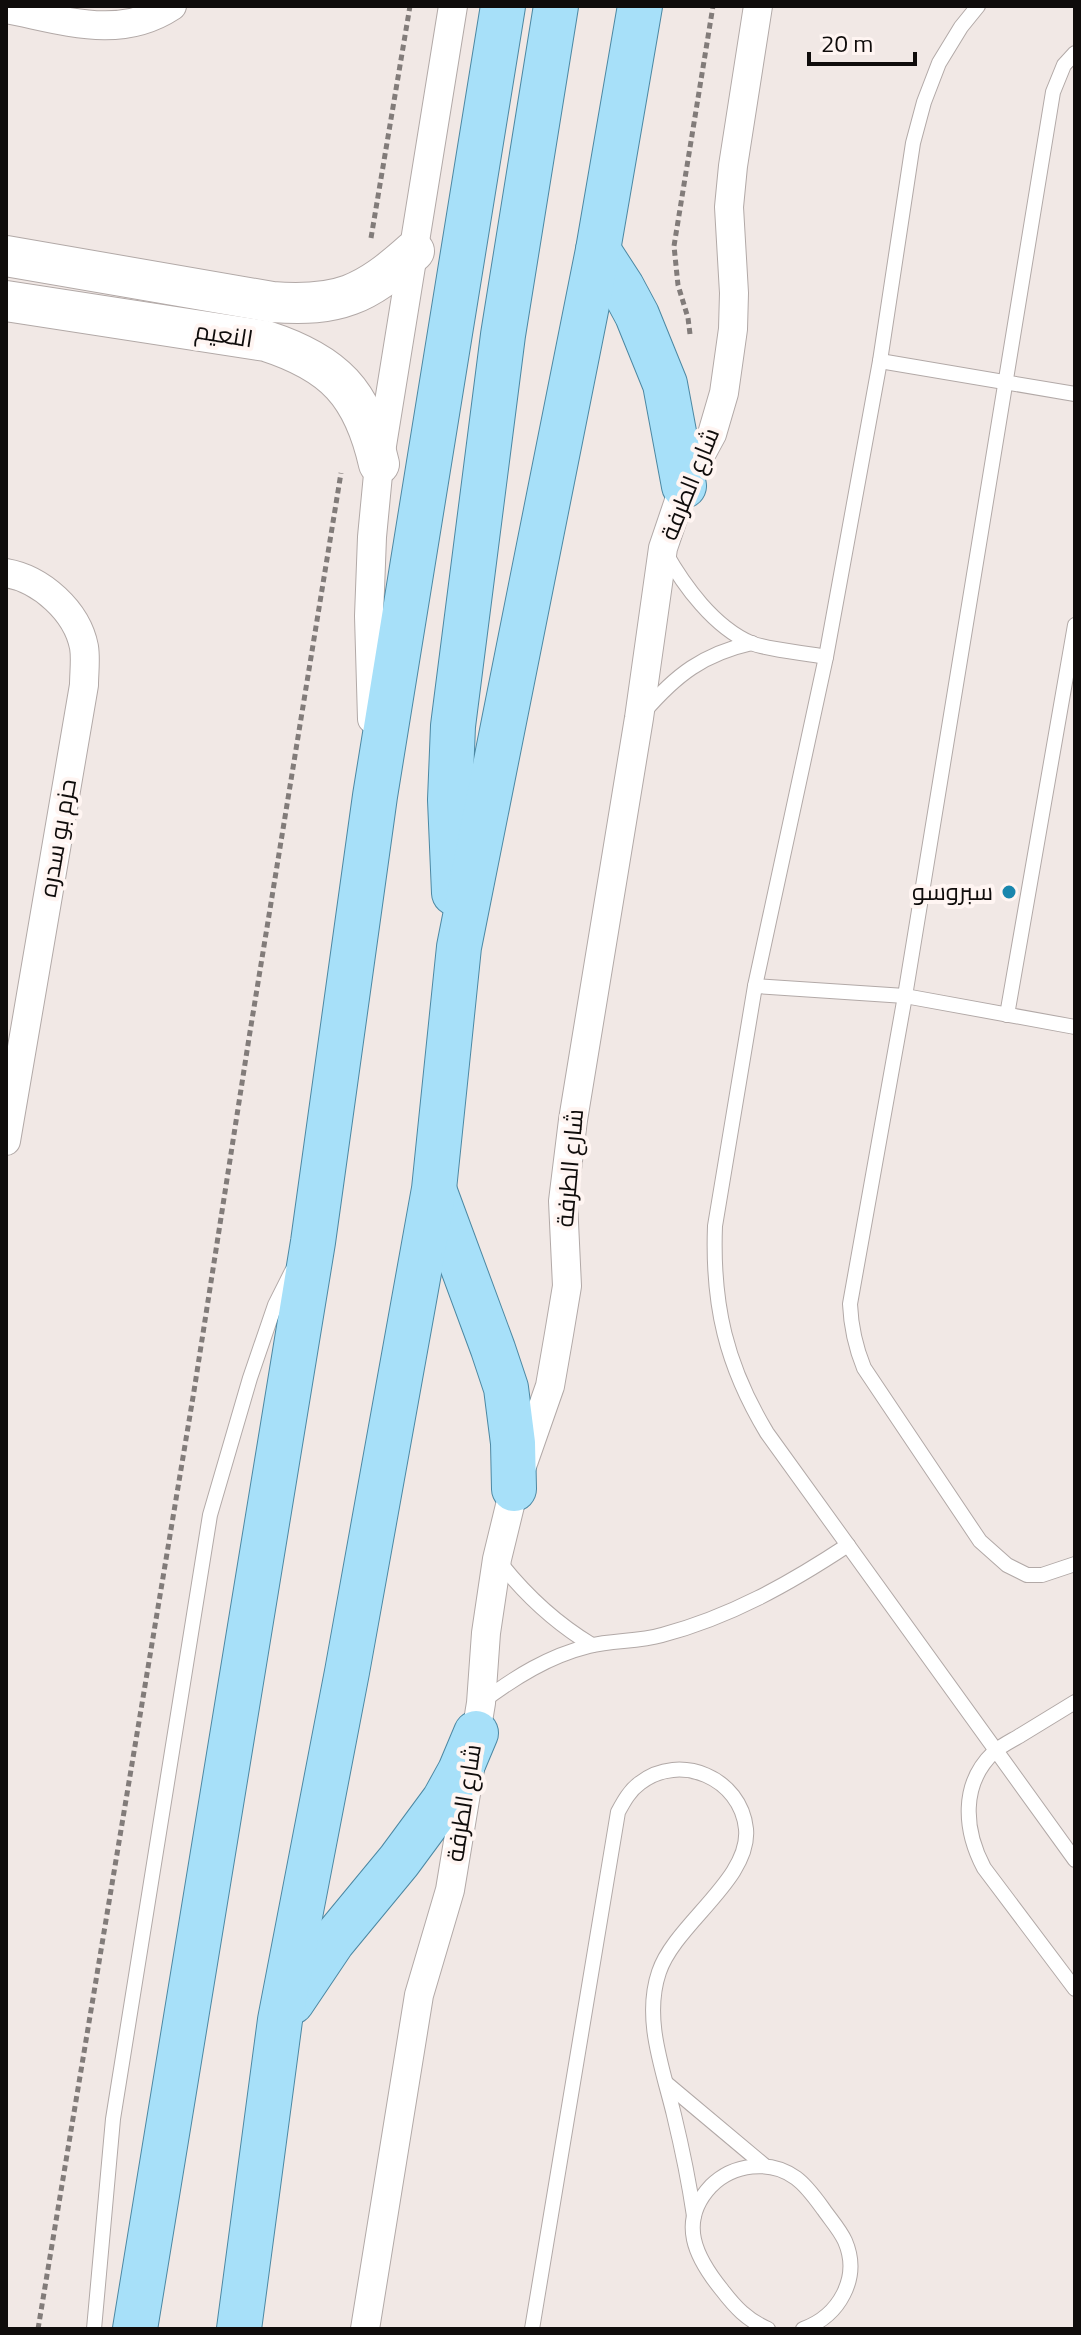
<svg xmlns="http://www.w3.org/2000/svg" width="1081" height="2335" viewBox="0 0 1081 2335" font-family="'Titillium Web',Cairo,sans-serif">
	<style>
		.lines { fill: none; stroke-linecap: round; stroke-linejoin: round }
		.lane-casing { stroke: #b2a9a7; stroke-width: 16 }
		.street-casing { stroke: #b2a9a7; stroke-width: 30 }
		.secondary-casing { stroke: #b2a9a7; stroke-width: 42 }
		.primary-casing { stroke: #4c88a3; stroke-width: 46 }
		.path { stroke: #827c7a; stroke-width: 5; stroke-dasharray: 6 4; stroke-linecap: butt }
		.lane { stroke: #fff; stroke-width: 14 }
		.street { stroke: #fff; stroke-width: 28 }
		.secondary { stroke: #fff; stroke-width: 40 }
		.primary { stroke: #a7e0f9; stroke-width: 44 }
		.poi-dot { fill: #1986ad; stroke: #fff5f2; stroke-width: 3 }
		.labels { text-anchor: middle; stroke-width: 8; stroke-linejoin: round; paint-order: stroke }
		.street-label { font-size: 24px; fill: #0f0c0b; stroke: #fff5f2 }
		.poi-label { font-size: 24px; fill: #0f0c0b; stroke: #fff5f2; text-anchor: end }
	</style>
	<rect width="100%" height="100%" fill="#f1e8e5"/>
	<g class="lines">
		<defs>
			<g id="lane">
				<path d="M978 6 961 27 939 63 924 102 913 143 880 361 826 657 755 986 715 1226C712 1305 726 1365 767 1433L1075 1860"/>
				<path d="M1075 53 1064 65 1053 92 905 996 850 1304C851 1327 855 1346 864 1368L980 1541 1007 1565 1027 1575H1042L1075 1564"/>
				<path d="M880 361 1075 394"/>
				<path d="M665 552C684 586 714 627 751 643 768 650 807 653 826 657"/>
				<path d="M644 712C676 675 703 654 752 643"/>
				<path d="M755 986 905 996 1075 1027"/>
				<path d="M1007 1015 1075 625"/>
				<path d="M498 1560C525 1595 554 1622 592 1645"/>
				<path d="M482 1702C515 1677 549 1656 589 1646 613 1640 638 1642 662 1635 730 1617 789 1584 848 1545"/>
				<path d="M1075 1702C1057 1713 1039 1724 1021 1735 1013 1740 1002 1745 994 1752 960 1784 964 1830 984 1868L1075 1989"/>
				<path d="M666 2083 765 2166"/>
				<path d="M94 2329 113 2119 210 1515 250 1378 275 1305 292 1271"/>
				<path d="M532 2329 618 1812C624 1801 630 1790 640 1783 680 1752 741 1778 746 1829 751 1879 675 1924 659 1972 643 2019 663 2069 674 2115 682 2148 689 2182 694 2216"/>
				<path d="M768 2329C747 2320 735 2307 722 2290 696 2258 677 2222 711 2186 733 2164 770 2159 796 2178 807 2186 816 2199 824 2210 831 2220 840 2230 845 2241 861 2278 839 2316 803 2329"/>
			</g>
			<g id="street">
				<path d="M6 9C64 20 119 41 172 6"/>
				<path d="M6 573C41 579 77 611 84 647 86 659 84 673 84 685L6 1141"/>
				<path d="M372 719 369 616 372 537 379 464 453 6"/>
				<path d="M365 2329 419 1995 450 1890 481 1703 486 1633 497 1559 514 1489 550 1386 559 1334 567 1286 563 1201 573 1120 639 718 663 548 684 486 712 434 724 393 733 329 734 293 729 207 733 166 758 6"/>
			</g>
			<g id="secondary">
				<path d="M6 256 272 302C339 307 365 295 414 251"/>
				<path d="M6 301 266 341C334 363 363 393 379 464"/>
			</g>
			<g id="primary">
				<path d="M598 250 622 287 637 315 665 384 684 486"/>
				<path d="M454 893 450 800 453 726 503 335 556 6"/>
				<path d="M435 1192 493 1349 506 1388 513 1443 514 1489"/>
				<path d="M292 2002 333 1941 399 1861 444 1800 460 1771 476 1733"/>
				<path d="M135 2329 313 1242 375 796 503 6"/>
				<path d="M239 2329 280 2020 347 1672 434 1189 459 947 598 250 640 6"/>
			</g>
		</defs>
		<use href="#lane" class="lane-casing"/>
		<use href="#street" class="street-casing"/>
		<use href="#secondary" class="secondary-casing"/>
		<use href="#primary" class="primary-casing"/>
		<g class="path">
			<path d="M371 238 410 6"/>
			<path d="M690 334 688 318 678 285 674 246 713 6"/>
			<path d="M38 2329 194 1391 249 1038 341 473"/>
		</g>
		<use href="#lane" class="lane"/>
		<use href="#street" class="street"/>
		<use href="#secondary" class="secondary"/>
		<use href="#primary" class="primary"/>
	</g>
	<circle class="poi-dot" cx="1009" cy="892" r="8"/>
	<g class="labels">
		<g class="street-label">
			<text transform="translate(224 335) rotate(9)" y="8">النعيم</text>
			<text transform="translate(690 484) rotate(-68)" y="8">شارع الطرفة</text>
			<text transform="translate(58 838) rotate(-80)" y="8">حزم بو سدره</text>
			<text transform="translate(570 1168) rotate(-85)" y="8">شارع الطرفة</text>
			<text transform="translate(464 1803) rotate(-81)" y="8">شارع الطرفة</text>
		</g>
		<g class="poi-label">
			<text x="993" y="900">سبروسو</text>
		</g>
	</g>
	<rect width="1081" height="2335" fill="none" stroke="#0f0c0b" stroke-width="16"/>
	<path d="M809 52v12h106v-12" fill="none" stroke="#0f0c0b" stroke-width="4"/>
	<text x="821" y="52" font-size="24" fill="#0f0c0b" stroke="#fff5f2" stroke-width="6" paint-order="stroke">20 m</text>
</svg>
